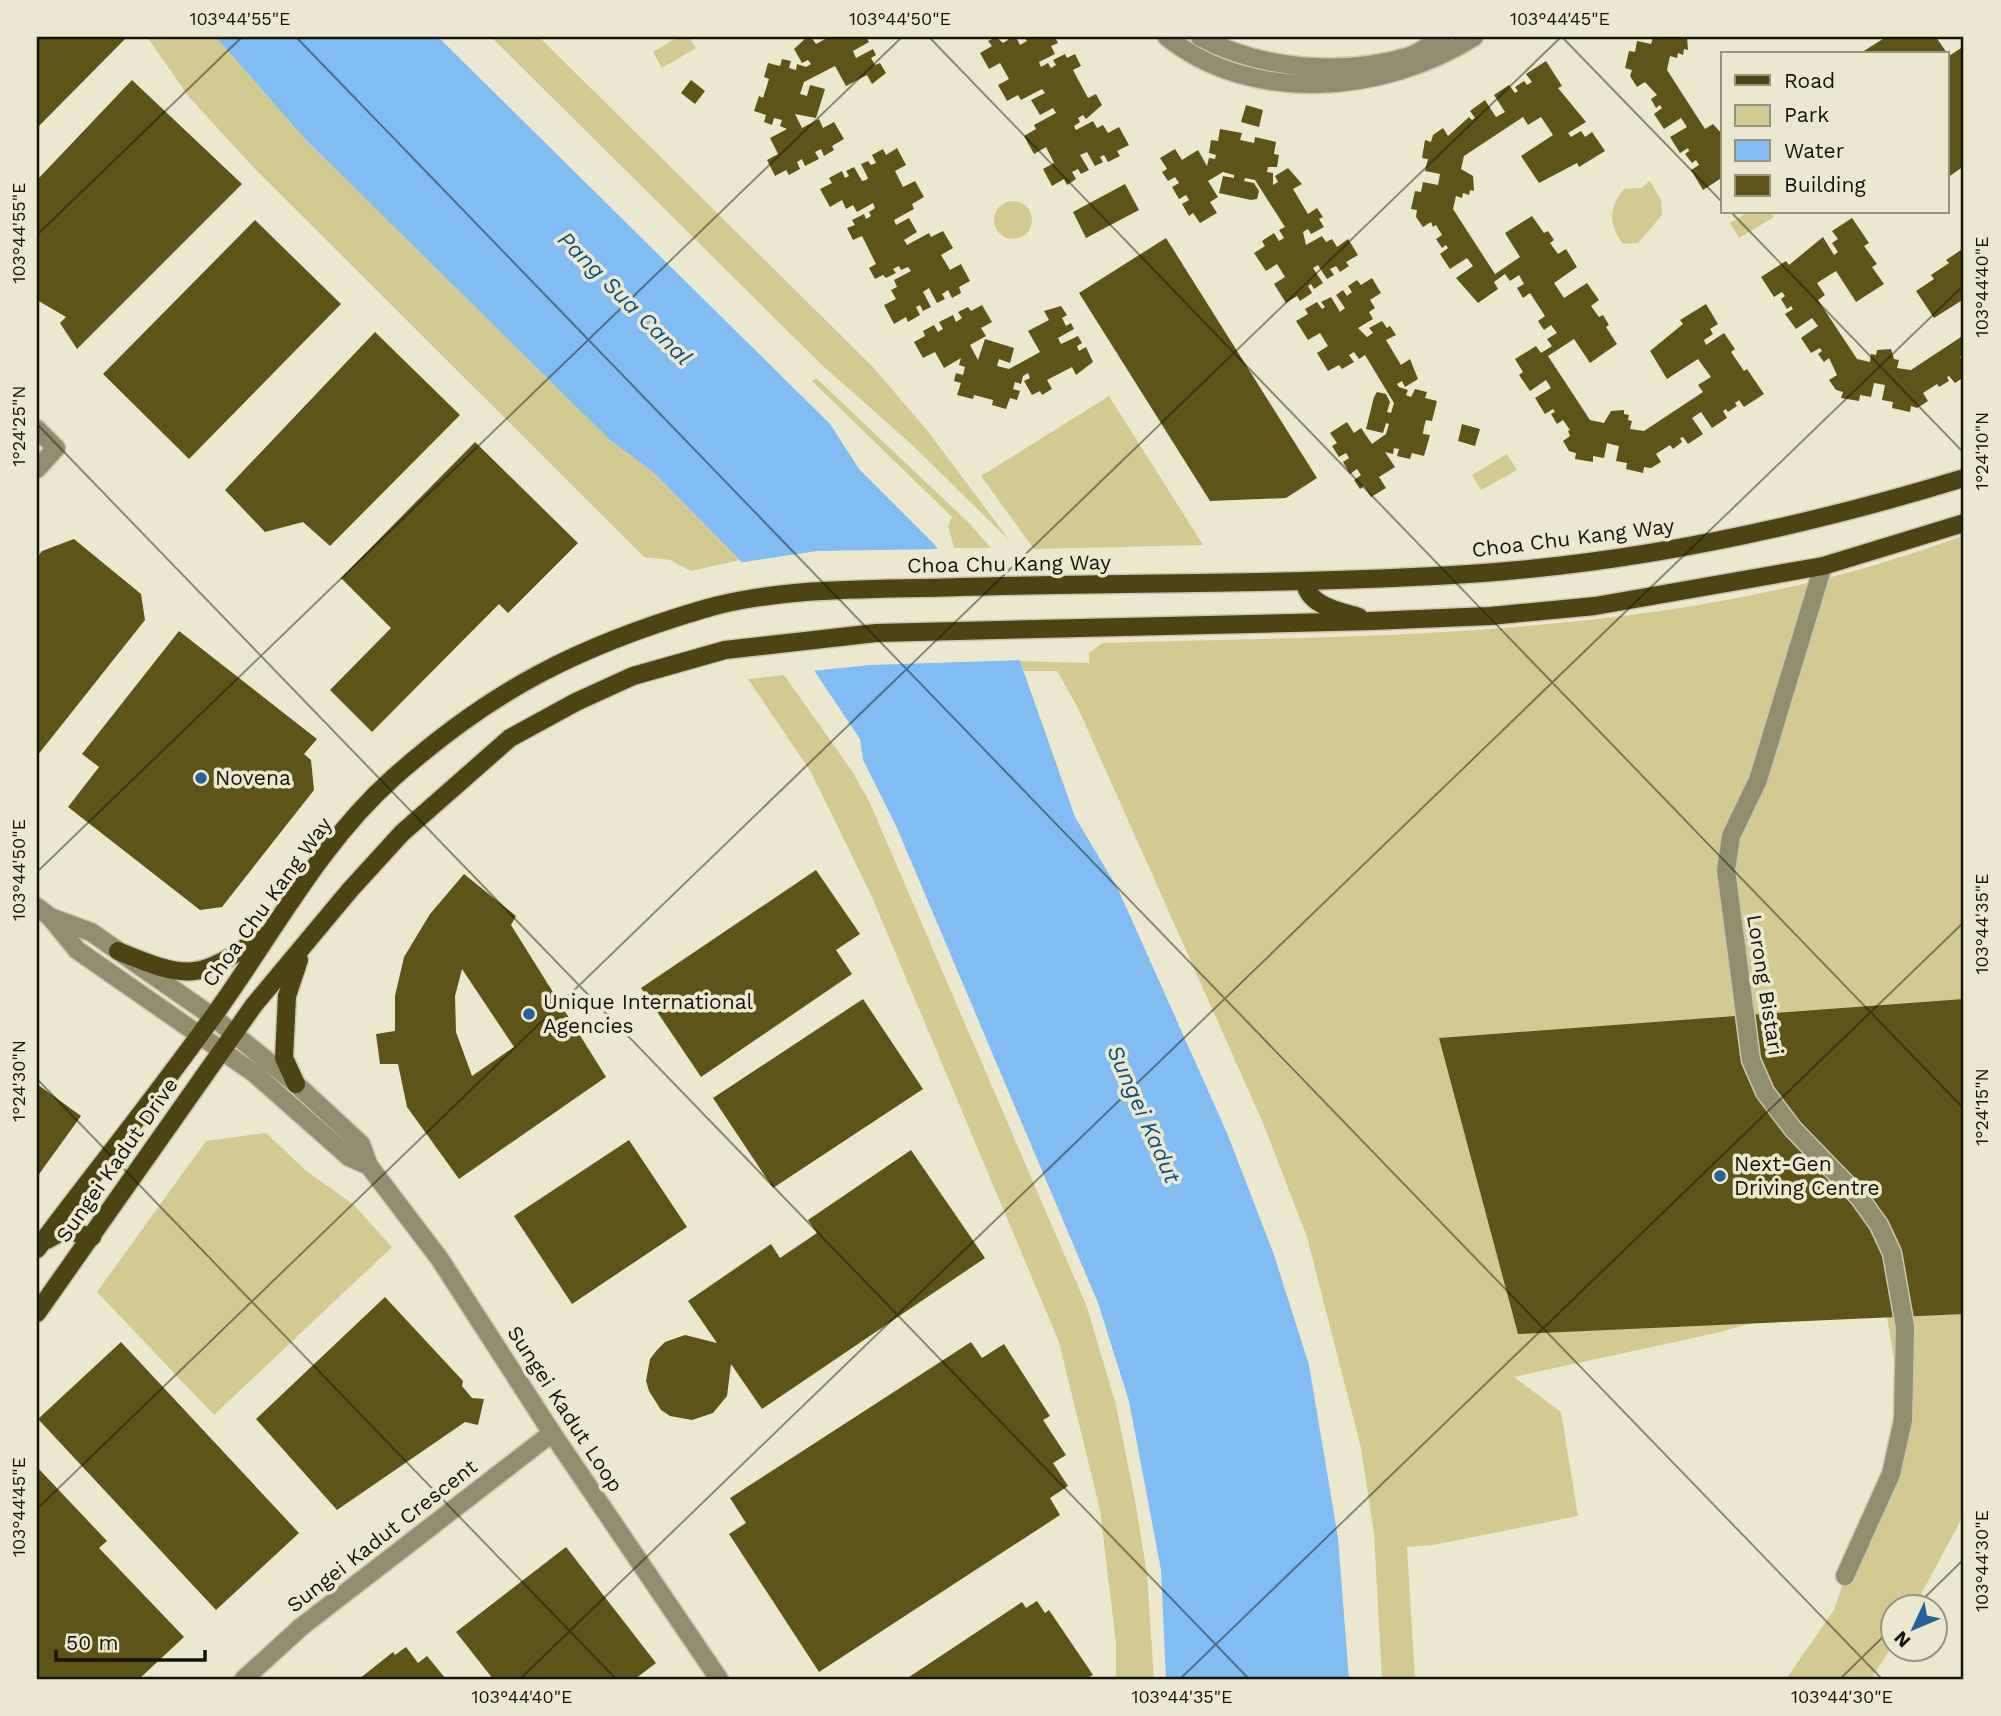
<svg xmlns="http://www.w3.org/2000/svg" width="2001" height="1716" viewBox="0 0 2001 1716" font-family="'Work Sans',sans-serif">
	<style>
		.green { fill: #d3ca91 }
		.water { fill: #81bcf2 }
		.pier { fill: #ece8cf }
		.building { fill: #5e5417; fill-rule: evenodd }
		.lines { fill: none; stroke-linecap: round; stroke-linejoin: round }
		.minor-casing { stroke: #cac6b0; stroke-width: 21 }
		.major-casing { stroke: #cac6b0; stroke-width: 21 }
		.minor { stroke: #928d6e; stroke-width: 18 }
		.major { stroke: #4c4412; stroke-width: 18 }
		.ticks { fill: none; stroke: #15130b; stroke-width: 2; stroke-opacity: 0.45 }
		.poi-dot { fill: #226399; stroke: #ece8cf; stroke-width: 2.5 }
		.labels { text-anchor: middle; stroke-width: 7; stroke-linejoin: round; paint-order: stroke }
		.street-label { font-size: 21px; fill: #15130b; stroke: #ece8cf }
		.poi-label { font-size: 21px; fill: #15130b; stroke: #ece8cf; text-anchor: start }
		.water-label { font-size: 23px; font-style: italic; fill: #0e5082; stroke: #ece8cf }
		.neatline { fill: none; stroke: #15130b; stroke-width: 2.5 }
		.ticks-label { font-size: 18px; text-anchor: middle; fill: #15130b }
	</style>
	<rect width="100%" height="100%" fill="#ece8cf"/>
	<g class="green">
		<path d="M147 37H216L305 139 610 440 653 472 740 560 691 571 670 560 644 557 253 167 189 97Z"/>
		<path d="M491 37H539L872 366 926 429 1010 541 908 441 825 368Z"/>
		<path d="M678 37H689L696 48 662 68 653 52Z"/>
		<path d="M1650 181 1661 200 1662 215 1638 243 1623 244C1609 225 1608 208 1624 189L1641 188Z"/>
		<circle cx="1013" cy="220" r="19"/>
		<path d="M1748 212H1770L1774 217 1739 238 1730 223Z"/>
		<path d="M816 378 969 523 991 548H954L948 526 952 517 812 381Z"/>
		<path d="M1109 396 1203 545 1034 549 981 476Z"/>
		<path d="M1507 454 1517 470 1481 490 1472 475Z"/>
		<path d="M1964 535V1509L1959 1524 1914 1607 1892 1608V1646L1871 1679H1786L1834 1610 1873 1495 1889 1460 1898 1383 1882 1288 1716 1333 1514 1377 1561 1412 1578 1516 1433 1545 1407 1547 1415 1679H1382L1374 1534 1361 1448 1307 1237 1263 1123 1078 708 1057 671H1024L1020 661 1089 663V653L1102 643C1391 635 1691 639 1964 535Z"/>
		<path d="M784 675 852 771 869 801 1087 1307 1116 1405 1135 1500 1147 1574 1154 1679H1116V1643L1100 1510 1059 1342 872 897 811 772 748 679Z"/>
		<path d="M266 1133 305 1170 354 1205 392 1247 214 1415 97 1292 206 1141Z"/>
	</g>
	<path class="water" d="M216 37H438L830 424 859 469 934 544 1020 661 1075 817 1118 889 1227 1133 1273 1252 1309 1365 1338 1538 1349 1679H1166L1161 1570 1129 1401 1098 1303 897 828 863 760 860 739 740 560 653 472 610 440 305 139Z"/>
	<path class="pier" d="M942 549 1023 660 870 665 811 671 737 563 817 551Z"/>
	<g class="building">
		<path d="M37 37H127L37 128Z"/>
		<path d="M807 37H811L816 44 829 37H866L869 42 853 51 856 58 873 49 876 55 871 58 875 65 880 63 886 73 872 84 867 75 846 86 835 66 804 82 800 94 807 96 810 85 825 89 816 118 795 114 802 128 819 119 823 128 834 122 844 139 832 146 834 150 824 156 821 149 815 152 819 159 805 166 802 159 797 162 800 169 789 175 786 170 775 176 767 160 778 154 770 138 787 129 780 126 782 120 774 118 772 125 764 122 766 115 754 111 759 96 763 98 769 79 764 77 768 63 780 66 782 59 791 61 789 68 796 70 797 64 806 67 811 64 808 60 802 63 794 49Z"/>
		<path d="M996 37 1003 43 1008 40 1007 37H1016L1020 45 1027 41 1024 37H1055L1058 43 1051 46 1055 54 1039 62 1041 67 1048 63 1051 68 1056 65 1053 60 1065 54 1067 58 1075 54 1081 66 1073 70 1088 98 1096 94 1102 105 1086 119 1083 115 1078 118 1080 122 1074 126 1076 130 1093 121 1097 128 1103 125 1108 133 1119 127 1129 145 1117 151 1120 156 1108 162 1104 155 1100 157 1103 162 1095 166 1087 152 1080 155 1089 170 1081 174 1078 169 1072 172 1076 179 1067 185 1064 179 1052 186 1043 169 1054 163 1046 147 1034 154 1024 136 1036 129 1034 125 1056 113 1053 108 1040 115 1031 100 1045 93 1042 89 1021 100 1018 95 1007 101 998 85 1009 79 1000 63 989 69 980 53 992 46 988 41Z"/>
		<path d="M1653 37H1687L1688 50 1684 49 1683 55 1678 53 1677 58 1670 56 1667 70 1705 129 1713 124 1723 135V177L1703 190 1691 170 1699 165 1696 160 1692 163 1685 154 1689 151 1688 148 1680 153 1670 137 1687 127 1681 118 1664 129 1654 114 1662 108 1660 105 1656 108 1651 99 1657 95 1645 82 1637 87 1630 76 1632 70 1625 68 1629 51 1635 52 1637 41 1651 44Z"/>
		<path d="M1886 37H1936L1949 56 1964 46V166L1947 178V54H1859Z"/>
		<path d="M1546 61 1562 86 1558 88 1586 122 1568 133 1571 137 1581 131 1585 137 1592 132 1605 151 1579 167 1577 163 1539 183 1521 156 1553 135 1541 117 1528 125 1523 117 1464 156 1461 169 1473 176 1474 191 1470 190 1469 195 1463 193 1462 198 1456 196 1453 209 1495 274 1520 257 1505 233 1532 216 1544 233 1548 231 1554 240 1550 243 1558 254 1566 249 1577 267 1554 283 1564 298 1587 283 1599 300 1591 306 1599 317 1603 315 1609 325 1606 327 1617 344 1590 363 1574 339 1548 356 1590 420 1604 423 1611 411 1624 410V414L1629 415 1628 420 1632 421 1630 429 1644 431 1703 392 1698 385 1711 377 1698 359 1667 379 1650 351 1683 324 1680 320 1706 304 1718 324 1710 329 1713 334 1704 340 1706 345 1724 333 1735 349 1731 352 1744 371 1747 369 1764 394 1744 407 1739 400 1735 403 1737 406 1728 412 1726 409 1723 411 1727 418 1712 428 1701 412 1692 418 1703 434 1688 444 1683 437 1680 438 1682 442 1673 449 1670 445 1656 454 1661 462 1651 468 1644 467 1643 473 1626 469 1627 463 1616 461 1619 446 1614 445 1607 443 1604 458 1593 456V462L1575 459 1576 453 1569 451 1563 441 1570 436 1568 431 1570 430 1563 420 1557 424 1551 414 1555 412 1553 409 1545 414 1535 398 1551 388 1546 380 1530 391 1519 375 1523 372 1515 359 1536 346 1541 353 1552 346 1547 339 1557 333 1551 325 1544 330 1538 321 1545 316 1530 293 1523 298 1517 288 1524 284 1519 275 1510 281 1505 274 1494 282 1498 289 1478 303 1456 278 1473 266 1467 258 1450 269 1440 254 1448 248 1446 245 1442 248 1436 239 1442 235 1436 225 1433 227 1431 222 1423 227 1416 217 1417 210 1411 209 1415 191 1421 192 1423 182 1438 185 1440 174 1425 171 1428 159 1422 158 1425 140 1431 142 1433 135 1443 128 1448 136 1469 117 1472 120 1475 118 1470 111 1485 100 1496 117 1505 112 1494 95 1509 85 1515 93 1518 91 1515 87 1524 81 1527 85 1532 82 1526 74Z"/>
		<path d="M132 80 242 184 77 349 60 323 66 317 37 300V180Z"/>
		<path d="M691 80 705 91 695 104 681 93Z"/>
		<path d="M1246 105 1263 110 1259 127 1241 122Z"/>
		<path d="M1220 129 1242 133 1240 140 1254 143 1255 137 1276 142 1274 154 1279 155 1277 167H1268L1267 172 1273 173V185L1278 182 1275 176 1288 168 1302 184 1293 189 1308 214 1317 208 1323 217 1319 219 1324 227 1311 234 1308 229 1303 232 1306 245 1322 236 1326 242 1332 239 1337 247 1348 239 1358 255 1346 262 1349 266 1340 272 1336 266 1330 269 1334 275 1327 279 1318 265 1313 268 1323 283 1314 289 1311 284 1308 286 1312 293 1300 301 1297 296 1286 303 1274 284 1285 277 1277 264 1266 271 1254 253 1265 246 1262 241 1274 233 1279 241 1284 238 1279 230 1285 227 1255 180 1245 178 1244 181 1254 183 1259 191 1257 199 1251 200 1219 193 1223 176 1234 178V175L1223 172 1208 181 1218 197 1210 202 1217 213 1200 223 1193 213 1189 216 1182 204 1189 200 1186 195 1179 199 1172 187 1179 183 1175 177 1168 181 1162 172 1167 169 1160 158 1175 149 1182 160 1198 150 1207 166 1209 158 1215 159 1216 155 1209 153 1211 140 1218 141Z"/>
		<path d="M897 148 906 165 895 171 903 187 915 181 924 197 912 204 914 209 894 220 896 225 909 218 917 232 904 240 907 245 929 233 931 237 943 231 953 248 941 255 950 270 961 264 970 281 959 287 961 293 952 298 948 290 942 294 945 299 937 303 929 288 923 292 931 307 923 311 920 305 916 307 920 315 908 322 906 317 894 324 884 305 896 299 891 290 897 287 894 280 911 271 908 267 901 270 899 266 893 269 896 273 886 278 883 275 875 279 869 268 876 264 862 236 853 240 847 228 855 225 852 220 864 214 866 219 871 216 869 212 875 208 873 203 857 212 853 205 846 209 842 200 830 207 820 189 832 183 829 178 842 171 845 178 849 176 846 171 854 167 862 181 866 180 868 178 861 164 868 161 871 165 876 163 872 155 883 149 886 155Z"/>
		<path d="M1125 184 1139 210 1086 238 1073 212Z"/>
		<path d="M1852 218 1869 243 1864 246 1877 264 1872 267 1884 284 1856 302 1836 271 1817 283 1825 295 1818 300 1857 359 1870 362 1871 354 1876 355 1877 350 1891 349 1894 359 1899 360 1897 368 1911 370 1964 335V354L1960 357 1964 364V377L1955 383 1949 376 1947 377 1949 381 1939 387 1937 384 1923 393 1928 401 1917 408 1911 406 1910 412 1892 408 1893 402 1882 400 1885 385 1874 383 1871 397 1860 395 1859 401 1841 398 1843 392 1836 390 1829 380 1837 375 1829 358 1824 362 1818 354 1822 351 1820 348 1811 353 1801 338 1818 326 1812 318 1796 329 1785 314 1793 309 1791 306 1787 309 1781 299 1785 296 1782 292 1774 297 1761 277 1786 261 1789 265 1823 237 1834 255 1838 252 1832 243 1838 239 1832 231Z"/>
		<path d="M255 220 341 304 189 459 103 374Z"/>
		<path d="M1166 238 1317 478 1286 498 1210 501 1079 293Z"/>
		<path d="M1964 248V299L1934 318 1916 291 1934 279 1931 275 1949 263 1946 260Z"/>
		<path d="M1372 278 1381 293 1370 300 1375 308 1369 312 1373 319 1358 328 1367 337 1373 333 1369 328 1382 321 1387 328 1390 326 1396 335 1386 340 1401 365 1410 359 1418 379 1405 387 1402 381 1397 384 1399 387 1408 390 1406 395 1411 397 1415 389 1427 392 1425 398 1437 401 1432 421 1426 420 1424 427 1423 434 1430 435 1424 456 1412 453 1410 459 1397 456 1399 449 1394 448 1393 454 1385 452 1395 467 1379 477 1386 488 1371 497 1364 486 1360 489 1354 480 1361 475 1357 469 1350 474 1343 462 1349 458 1346 453 1339 457 1332 446 1337 443 1330 433 1347 422 1354 433 1361 428 1372 444 1386 434 1389 424 1386 423 1383 433 1366 429 1374 397 1377 392 1386 394 1390 402 1387 412 1391 413 1394 403 1365 355 1359 359 1354 352 1349 355 1354 362 1342 369 1339 365 1328 371 1317 353 1328 346 1320 333 1308 340 1296 321 1308 314 1305 309 1317 302 1322 309 1325 307 1321 302 1331 297 1340 312 1345 308 1336 295 1343 290 1347 296 1352 292 1348 286 1357 280 1361 285Z"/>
		<path d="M982 305 992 322 981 328 986 336 970 345 978 360 985 339 1014 348 1010 363 999 359 997 366 1009 369 1040 352 1028 331 1049 320 1044 311 1061 306 1067 315 1062 318 1066 326 1071 323 1074 329 1058 338 1061 344 1078 336 1082 343 1077 346 1079 351 1086 347 1093 362 1076 375 1072 367 1047 380 1052 389 1042 395 1040 391 1032 395 1024 381 1030 378 1028 373 1023 376 1021 384 1015 382 1013 389 1020 391 1017 400 1010 398 1006 409 992 405 993 400 974 395 973 399 957 395 961 383 954 381 956 373 963 375 965 367 959 365 961 358 944 368 935 352 923 358 914 342 925 336 923 331 934 325 938 332 943 329 939 322 953 315 956 322 962 318 958 312 968 307 971 311Z"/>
		<path d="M375 332 460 415 330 546 303 522 265 532 225 490Z"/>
		<path d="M1462 424 1480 429 1475 446 1458 441Z"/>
		<path d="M475 442 578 543 508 613 499 604 372 732 330 690 391 628 341 578Z"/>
		<path d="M74 539 141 594 145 620 37 756V558L42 551Z"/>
		<path d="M179 631 317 739 304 754 311 760 314 790 222 907 200 910 68 807 99 767 82 754Z"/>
		<path d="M816 870 860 934 836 950 852 974 701 1077 641 988Z"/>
		<path d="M464 874 516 916 511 925 606 1077 459 1179 407 1107 398 1064H380L376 1034 395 1031V996L404 957 430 914ZM462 969 514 1047 472 1076 456 1032 455 996Z"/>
		<path d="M863 999 923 1089 773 1188 713 1098Z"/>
		<path d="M1964 999V1314L1518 1334 1439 1038Z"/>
		<path d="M37 1084 81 1116 37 1177Z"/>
		<path d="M629 1140 687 1227 572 1304 514 1216Z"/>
		<path d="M911 1150 985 1258 762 1409 731 1364 727 1396 713 1413 692 1420 670 1416 661 1410 649 1391 646 1381 650 1359 657 1350 665 1342 685 1335 717 1343 688 1301 771 1244 780 1258 817 1233 808 1220Z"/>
		<path d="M385 1297 463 1381 462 1386 472 1398 484 1399 478 1425 465 1422 337 1510 256 1419Z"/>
		<path d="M121 1342 299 1533 216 1610 38 1419Z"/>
		<path d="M971 1342 982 1358 1004 1344 1050 1416 1043 1420 1066 1455 1053 1463 1068 1486 1050 1498 1060 1515 819 1672 729 1534 746 1523 730 1498Z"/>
		<path d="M37 1467 107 1541 99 1548 184 1637 139 1679H37Z"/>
		<path d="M566 1547 656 1663 635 1679H493L456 1632Z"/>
		<path d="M1037 1601 1045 1613 1049 1610 1093 1675 1086 1679H906L1022 1602 1026 1608Z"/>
		<path d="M406 1647 418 1663 427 1656 446 1679H359L393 1652 395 1655Z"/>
	</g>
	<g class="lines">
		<defs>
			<g id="minor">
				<path d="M1167 37C1253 106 1385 93 1474 37"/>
				<path d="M1200 37C1262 70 1343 76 1410 56 1421 52 1432 43 1442 37"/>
				<path d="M37 429 56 448 37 469"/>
				<path d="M1823 566 1758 780 1731 836 1726 870 1751 1060 1765 1092 1793 1129 1859 1197 1879 1225 1892 1253 1905 1327 1903 1420 1891 1474 1845 1576"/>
				<path d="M37 907 50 917 77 950 254 1073 349 1157 369 1166"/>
				<path d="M50 917 91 932 213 1017 296 1084 361 1144 369 1166 439 1258 552 1433 719 1679"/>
				<path d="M244 1679 301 1627 552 1433"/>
			</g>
			<g id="major">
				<path d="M1305 581C1307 606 1340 611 1359 617"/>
				<path d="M118 951C188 980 198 981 262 936"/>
				<path d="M296 1084 284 1058 287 996 299 960"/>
				<path d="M47 1240 65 1230 92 1237"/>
				<path d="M37 1249C95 1172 156 1096 212 1018 271 937 318 845 393 778 492 690 578 646 704 609 782 586 878 590 959 587 1134 582 1309 585 1483 573 1647 561 1807 526 1964 478"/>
				<path d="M37 1313 254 1005 350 890 402 833 510 738 576 702 633 676 725 650 876 633 1371 621 1490 616 1595 606 1823 566 1964 523"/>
			</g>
		</defs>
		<use href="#minor" class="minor-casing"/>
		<use href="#major" class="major-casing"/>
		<use href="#minor" class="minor"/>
		<use href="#major" class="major"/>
	</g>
	<path class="ticks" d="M296 37 1882 1679M929 37 1964 1109M1562 37 1723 203M1731 212 1964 453M37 235 242 37M37 424 1249 1679M37 872 902 37M37 1079 616 1679M37 1509 1561 37M1914 1608 1964 1559M520 1679 1964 285M1180 1679 1964 922M1840 1679 1892 1628"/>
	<g class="poi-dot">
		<circle cx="201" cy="778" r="7"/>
		<circle cx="529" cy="1014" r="7"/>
		<circle cx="1720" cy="1176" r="7"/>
	</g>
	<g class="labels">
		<g class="street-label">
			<text transform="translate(1573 538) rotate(-7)" y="7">Choa Chu Kang Way</text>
			<text transform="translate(1009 564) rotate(-1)" y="7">Choa Chu Kang Way</text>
			<text transform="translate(267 902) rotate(-54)" y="7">Choa Chu Kang Way</text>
			<text transform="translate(1765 985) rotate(81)" y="7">Lorong Bistari</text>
			<text transform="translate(117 1160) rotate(-55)" y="7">Sungei Kadut Drive</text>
			<text transform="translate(565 1409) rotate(57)" y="7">Sungei Kadut Loop</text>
			<text transform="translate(382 1536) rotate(-38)" y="7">Sungei Kadut Crescent</text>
		</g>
		<g class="poi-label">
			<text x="215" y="785">Novena</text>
			<text x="543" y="1009">Unique International<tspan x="543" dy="24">Agencies</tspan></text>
			<text x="1734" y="1171">Next-Gen<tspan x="1734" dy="24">Driving Centre</tspan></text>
		</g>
		<g class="water-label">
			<text transform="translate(625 298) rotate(45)" y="8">Pang Sua Canal</text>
			<text transform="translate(1144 1114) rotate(66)" y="8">Sungei Kadut</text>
		</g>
	</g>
	<rect width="2001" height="1716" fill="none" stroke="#ece8cf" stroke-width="77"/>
	<rect x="1721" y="52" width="228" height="161" fill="#ece8cf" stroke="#969381" stroke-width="2"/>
	<rect x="1735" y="75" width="35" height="10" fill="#4c4412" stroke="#969381" stroke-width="2"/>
	<text x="1784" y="88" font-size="21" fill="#15130b">Road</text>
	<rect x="1735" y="105" width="35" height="21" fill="#d3ca91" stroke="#969381" stroke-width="2"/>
	<text x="1784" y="122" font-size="21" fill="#15130b">Park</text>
	<rect x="1735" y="140" width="35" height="21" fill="#81bcf2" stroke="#969381" stroke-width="2"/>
	<text x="1784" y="158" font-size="21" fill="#15130b">Water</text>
	<rect x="1735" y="175" width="35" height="21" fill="#5e5417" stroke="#969381" stroke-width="2"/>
	<text x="1784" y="192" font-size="21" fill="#15130b">Building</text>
	<g transform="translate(1914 1628) rotate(226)"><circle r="33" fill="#ece8cf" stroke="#969381" stroke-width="2"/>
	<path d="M0-5L12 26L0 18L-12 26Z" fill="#226399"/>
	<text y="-10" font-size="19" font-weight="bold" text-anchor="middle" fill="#15130b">N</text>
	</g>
	<path d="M56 1650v10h149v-10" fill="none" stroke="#15130b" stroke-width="3.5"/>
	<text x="66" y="1650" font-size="21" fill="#15130b" stroke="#ece8cf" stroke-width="5" paint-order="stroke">50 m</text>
	<rect x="38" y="38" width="1924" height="1640" class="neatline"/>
	<g class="ticks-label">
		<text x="240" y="25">103°44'55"E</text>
		<text x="900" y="25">103°44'50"E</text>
		<text x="1560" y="25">103°44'45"E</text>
		<text transform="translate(19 233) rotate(-90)" y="6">103°44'55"E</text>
		<text transform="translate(1982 287) rotate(-90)" y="6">103°44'40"E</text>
		<text transform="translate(19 426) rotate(-90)" y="6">1°24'25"N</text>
		<text transform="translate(1982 451) rotate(-90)" y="6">1°24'10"N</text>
		<text transform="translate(19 870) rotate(-90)" y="6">103°44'50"E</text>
		<text transform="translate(1982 924) rotate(-90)" y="6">103°44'35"E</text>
		<text transform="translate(19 1081) rotate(-90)" y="6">1°24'30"N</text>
		<text transform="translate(1982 1107) rotate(-90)" y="6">1°24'15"N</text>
		<text transform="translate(19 1507) rotate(-90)" y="6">103°44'45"E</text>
		<text transform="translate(1982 1561) rotate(-90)" y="6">103°44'30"E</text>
		<text x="522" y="1703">103°44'40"E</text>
		<text x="1182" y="1703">103°44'35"E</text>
		<text x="1842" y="1703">103°44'30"E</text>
	</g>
</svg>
